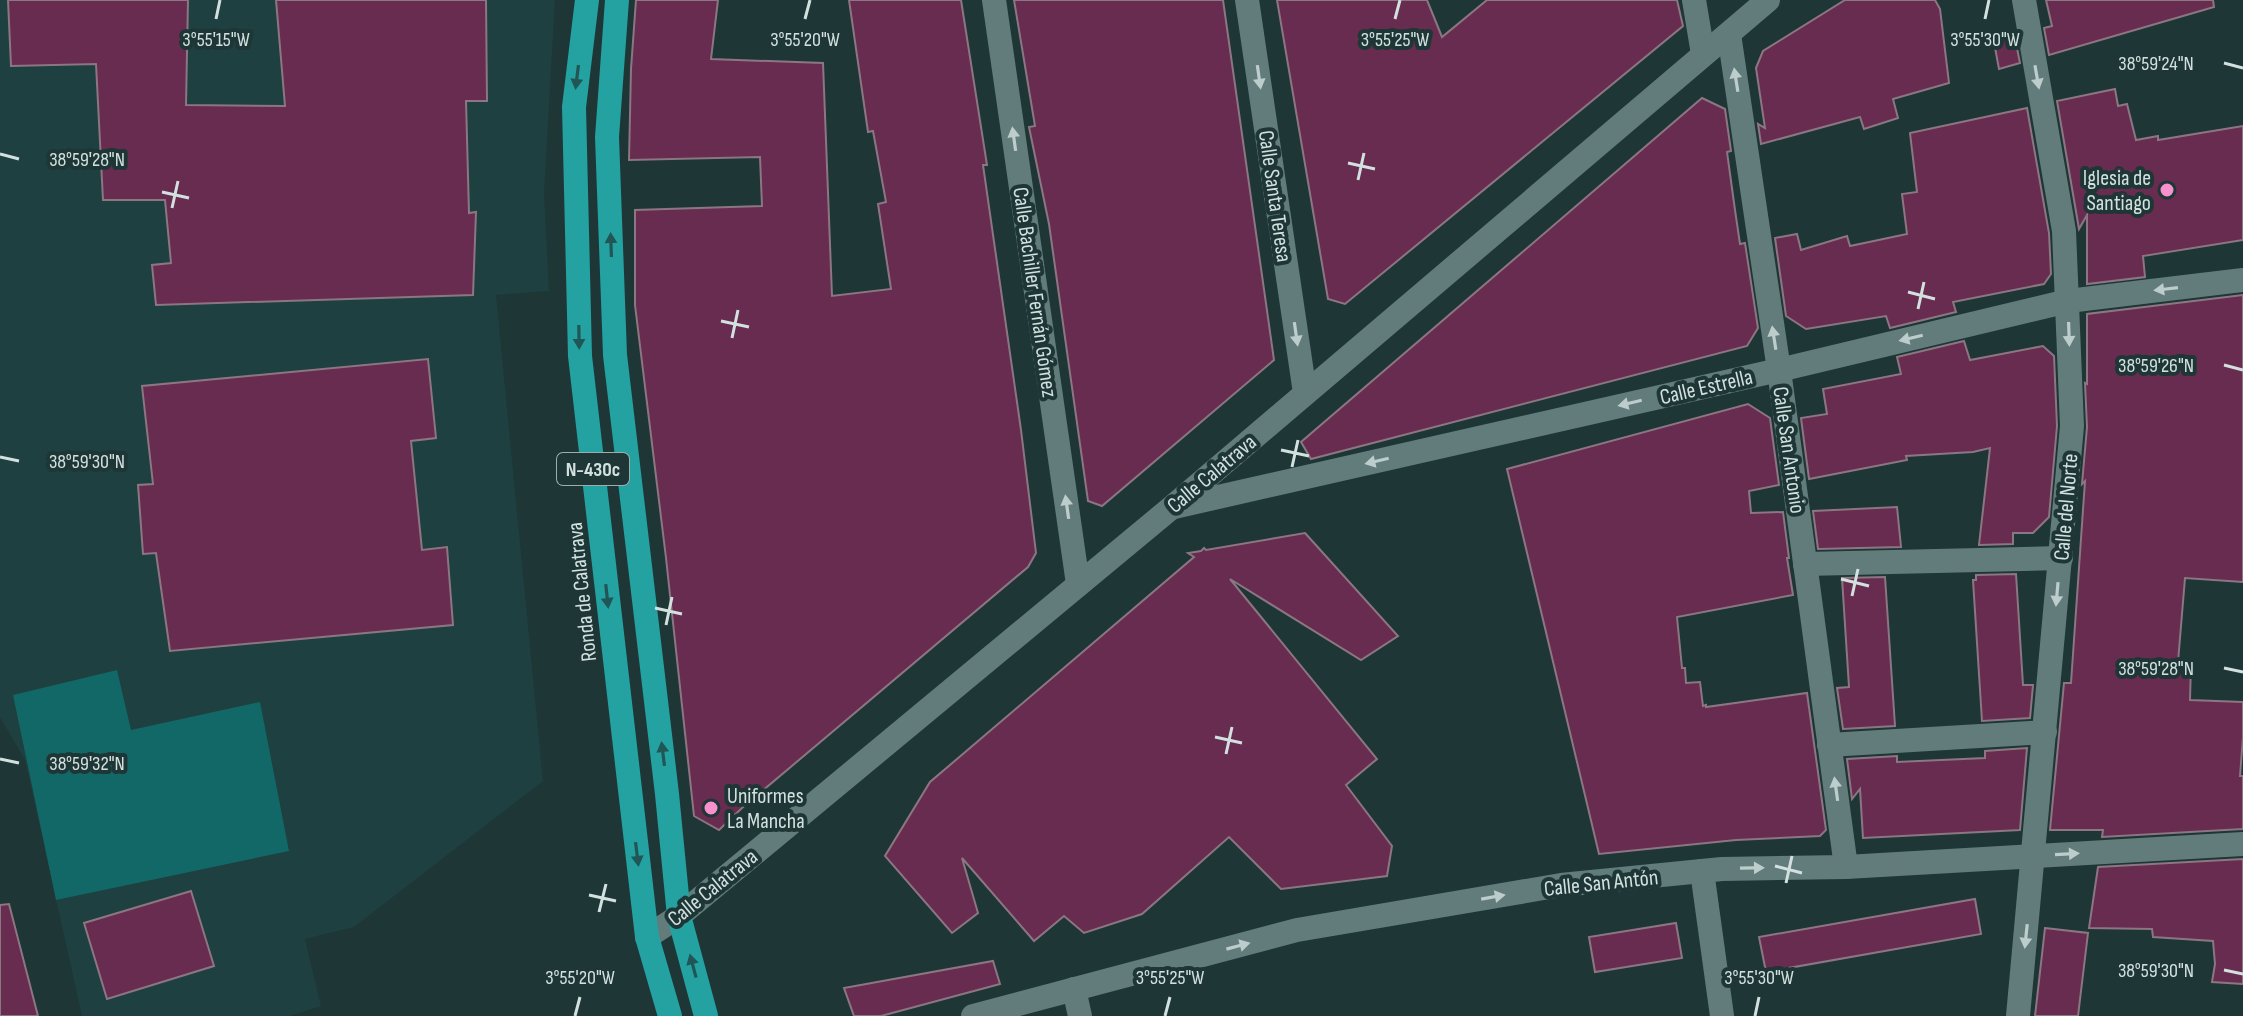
<svg xmlns="http://www.w3.org/2000/svg" width="2243" height="1016" viewBox="0 0 2243 1016" font-family="'Sofia Sans Condensed',sans-serif">
	<style>
		.built { fill: #1e4040 }
		.green { fill: #126767 }
		.building { fill: #672c50; stroke: #8b7681; stroke-width: 2 }
		.lines { fill: none; stroke-linecap: round; stroke-linejoin: round }
		.minor { stroke: #627c7c; stroke-width: 24 }
		.highway { stroke: #24a1a1; stroke-width: 24 }
		.oneway { fill: #205656 }
		.oneway2 { fill: #bccdcc }
		.ticks { fill: none; stroke: #d2e1e0; stroke-width: 3 }
		.poi-dot { fill: #f790cd; stroke: #1e3636; stroke-width: 3 }
		.labels { text-anchor: middle; stroke-width: 8; stroke-linejoin: round; paint-order: stroke }
		.shield { fill: #1e3636; stroke: #9caead; stroke-width: 2 }
		.shield-label { font-size: 20px; font-weight: bold; fill: #d2e1e0 }
		.poi-label { font-size: 22px; fill: #d2e1e0; stroke: #1e3636; text-anchor: end }
		.street-label { font-size: 22px; fill: #d2e1e0; stroke: #1e3636 }
		.ticks-label { font-size: 20px; text-anchor: middle; fill: #d2e1e0; stroke: #1e3636; stroke-width: 8; stroke-linejoin: round; paint-order: stroke }
	</style>
	<rect width="100%" height="100%" fill="#1e3636"/>
	<path class="built" d="M0 0H555L544 193 549 291 496 295 543 781 354 927 305 939 321 1006 290 1016H82L25 760 0 717Z"/>
	<path class="green" d="M117 670 131 730 260 702 289 851 56 900 13 695Z"/>
	<g class="building">
		<path d="M8 0H188L186 105 285 106 276 0H486L487 101H466L469 213 476 212 473 295 156 305 152 265 171 263 165 200H103L96 64 11 66Z"/>
		<path d="M636 0H718L711 59 823 63 832 296 891 289 878 204 886 202 873 131 868 132 849 0H961L987 165H983L1021 430 1036 553 1028 567 742 808 719 830 694 816 666 558 635 305V210L762 206 760 157 629 160 631 69Z"/>
		<path d="M1014 0H1223L1274 360 1102 506 1088 501 1049 224 1029 127 1035 126Z"/>
		<path d="M1277 0H1427L1442 37 1487 0H1677L1683 26 1345 304 1328 299Z"/>
		<path d="M1845 0H1935L1940 9 1949 83 1893 99 1898 118 1864 129 1860 117 1761 144 1758 124 1765 128 1756 68 1763 51Z"/>
		<path d="M2046 0H2213L2214 7 2049 55 2044 28 2052 26Z"/>
		<path d="M2014 33 2020 63 1999 69 1993 37Z"/>
		<path d="M2115 89 2118 106 2127 104 2136 140 2158 136V140L2243 126V240L2143 256 2145 277 2087 284V215L2079 229 2057 101Z"/>
		<path d="M1702 98 1725 109 1731 151 1727 152 1735 210 1740 244 1745 243 1758 328 1747 346 1311 459 1301 442Z"/>
		<path d="M2027 108 2049 233 2051 274 2044 284 1953 302 1956 312 1890 328 1886 316 1806 329 1786 316 1775 238 1797 234 1801 250 1847 236 1850 246 1907 234 1902 194 1917 192 1910 133Z"/>
		<path d="M2243 295V582L2185 578 2178 662 2191 663 2190 700 2243 702V737L2240 776H2243V829L2102 837 2103 830H2050L2064 683H2071L2085 481 2082 484 2087 427 2085 383 2087 384V314Z"/>
		<path d="M1964 341 1970 360 2043 346 2054 356 2057 426 2049 517 2033 533H2013V544L1979 545 1990 448 1973 452 1906 456 1907 460 1809 479 1801 418 1827 414 1823 389 1901 374 1897 357Z"/>
		<path d="M428 359 436 438 411 441 422 550 447 547 453 625 170 651 156 553 143 554 138 485 153 484 142 386Z"/>
		<path d="M1748 404 1770 418 1779 485 1749 491 1751 513 1783 512 1789 558H1787L1793 595 1677 617 1682 668H1685L1686 683 1700 682 1703 706 1706 705V707L1807 693 1826 830 1820 836 1736 840 1599 854 1507 469Z"/>
		<path d="M1897 507 1901 547 1818 549 1813 511Z"/>
		<path d="M1305 533 1398 636 1361 660 1230 579 1377 759 1346 785 1392 846 1387 876 1281 889 1229 837 1142 914 1084 933 1064 916 1034 941 962 858 978 913 952 933 885 856 930 782 1194 557 1188 553 1201 551 1204 548 1206 550Z"/>
		<path d="M2016 574 2023 685H2033L2030 718 1982 721 1973 580H1976V575Z"/>
		<path d="M1885 577 1895 726 1843 729 1837 688 1849 687 1842 578Z"/>
		<path d="M2027 748 2020 830 1863 838 1860 789 1852 799 1847 759 1897 756V762L1985 758V751Z"/>
		<path d="M2243 859V984L2212 982 2215 964 2213 941 2153 937 2152 929 2089 928 2098 867Z"/>
		<path d="M191 891 214 966 107 999 84 923Z"/>
		<path d="M1975 899 1981 934 1766 972 1759 937Z"/>
		<path d="M9 904 38 1016H0V905Z"/>
		<path d="M1676 923 1682 958 1595 972 1589 937Z"/>
		<path d="M2045 928 2088 933 2078 1016H2035Z"/>
		<path d="M993 961 1000 984 881 1016H854L844 988Z"/>
	</g>
	<g class="lines">
		<g class="minor">
			<path d="M994 0 1078 584"/>
			<path d="M1247 0 1305 393"/>
			<path d="M1694 0 1703 54"/>
			<path d="M1729 34 1779 370 1846 867"/>
			<path d="M1174 507 1779 370 2068 301 2243 280"/>
			<path d="M1805 564 2061 558"/>
			<path d="M1829 745 2045 732"/>
			<path d="M1702 871 1722 1016"/>
			<path d="M647 937 679 916 1171 508 1768 0"/>
			<path d="M1074 989 1080 1016"/>
			<path d="M973 1016 1297 930 1561 885 1722 869 1846 867 2243 844"/>
			<path d="M2018 1016 2072 426 2064 231 2024 0"/>
		</g>
		<g class="highway">
			<path d="M587 0 574 107 580 356 647 937 670 1016"/>
			<path d="M617 0 607 137 615 355 667 794 679 916 706 1016"/>
		</g>
	</g>
	<defs><path id="oneway-solid" d="M-6-.8H1V-3.2L6.5 0L1 3.2V.8H-6Z" transform="scale(2)"/></defs>
	<g class="oneway">
		<use href="#oneway-solid" transform="translate(577 77) rotate(97)"/>
		<use href="#oneway-solid" transform="translate(611 245) rotate(-92)"/>
		<use href="#oneway-solid" transform="translate(579 337) rotate(89)"/>
		<use href="#oneway-solid" transform="translate(607 596) rotate(84)"/>
		<use href="#oneway-solid" transform="translate(663 754) rotate(-97)"/>
		<use href="#oneway-solid" transform="translate(637 854) rotate(83)"/>
		<use href="#oneway-solid" transform="translate(693 966) rotate(-105)"/>
	</g>
	<g class="oneway2">
		<use href="#oneway-solid" transform="translate(1259 77) rotate(82)"/>
		<use href="#oneway-solid" transform="translate(2037 77) rotate(80)"/>
		<use href="#oneway-solid" transform="translate(1736 80) rotate(-99)"/>
		<use href="#oneway-solid" transform="translate(1014 139) rotate(-98)"/>
		<use href="#oneway-solid" transform="translate(2166 289) rotate(173)"/>
		<use href="#oneway-solid" transform="translate(1296 334) rotate(82)"/>
		<use href="#oneway-solid" transform="translate(2069 334) rotate(88)"/>
		<use href="#oneway-solid" transform="translate(1774 338) rotate(-99)"/>
		<use href="#oneway-solid" transform="translate(1911 338) rotate(167)"/>
		<use href="#oneway-solid" transform="translate(1630 403) rotate(167)"/>
		<use href="#oneway-solid" transform="translate(1377 461) rotate(167)"/>
		<use href="#oneway-solid" transform="translate(1067 507) rotate(-98)"/>
		<use href="#oneway-solid" transform="translate(2057 594) rotate(95)"/>
		<use href="#oneway-solid" transform="translate(1836 789) rotate(-98)"/>
		<use href="#oneway-solid" transform="translate(2067 854) rotate(-3)"/>
		<use href="#oneway-solid" transform="translate(1752 868) rotate(-1)"/>
		<use href="#oneway-solid" transform="translate(1493 897) rotate(-10)"/>
		<use href="#oneway-solid" transform="translate(2026 936) rotate(96)"/>
		<use href="#oneway-solid" transform="translate(1238 946) rotate(-15)"/>
	</g>
	<path class="ticks" d="M216 19 220 0M805 19 810 0M1395 19 1400 0M1985 19 1989 0M2224 63 2243 68M0 154 19 159M1348 163 1375 169M1358 180 1364 153M162 192 189 198M172 208 178 181M1908 292 1935 299M1918 309 1924 282M721 321 749 327M732 338 738 310M2224 365 2243 370M1281 450 1309 456M0 457 19 461M1292 467 1298 440M1841 579 1869 586M1852 596 1858 569M655 608 682 614M666 625 672 597M2224 668 2243 672M1215 737 1242 743M1226 754 1232 727M0 759 19 763M1775 866 1802 873M1786 883 1792 856M589 895 616 901M599 912 606 884M2224 970 2243 974M575 1016 580 997M1165 1016 1170 997M1755 1016 1759 997"/>
	<g class="poi-dot">
		<circle cx="2167" cy="190" r="8"/>
		<circle cx="711" cy="808" r="8"/>
	</g>
	<g class="labels">
		<rect class="shield" x="557" y="453" width="72" height="32" rx="6"/>
		<g class="shield-label">
			<text x="593" y="476">N-430c</text>
		</g>
		<g class="poi-label">
			<text x="2151" y="185">Iglesia de<tspan x="2151" dy="25">Santiago</tspan></text>
			<text x="727" y="803" text-anchor="start">Uniformes<tspan x="727" dy="25">La Mancha</tspan></text>
		</g>
		<g class="street-label">
			<text transform="translate(1276 196) rotate(82)" y="8">Calle Santa Teresa</text>
			<text transform="translate(1036 292) rotate(82)" y="8">Calle Bachiller Fernán Gómez</text>
			<text transform="translate(1706 386) rotate(-13)" y="8">Calle Estrella</text>
			<text transform="translate(1790 450) rotate(82)" y="8">Calle San Antonio</text>
			<text transform="translate(1211 473) rotate(-40)" y="8">Calle Calatrava</text>
			<text transform="translate(2065 507) rotate(-85)" y="8">Calle del Norte</text>
			<text transform="translate(581 592) rotate(-96)" y="8">Ronda de Calatrava</text>
			<text transform="translate(1601 882) rotate(-6)" y="8">Calle San Antón</text>
			<text transform="translate(712 887) rotate(-39)" y="8">Calle Calatrava</text>
		</g>
	</g>
	<g class="ticks-label">
		<text x="216" y="46">3°55'15"W</text>
		<text x="805" y="46">3°55'20"W</text>
		<text x="1395" y="46">3°55'25"W</text>
		<text x="1985" y="46">3°55'30"W</text>
		<text x="2156" y="70">38°59'24"N</text>
		<text x="87" y="166">38°59'28"N</text>
		<text x="2156" y="372">38°59'26"N</text>
		<text x="87" y="468">38°59'30"N</text>
		<text x="2156" y="675">38°59'28"N</text>
		<text x="87" y="770">38°59'32"N</text>
		<text x="2156" y="977">38°59'30"N</text>
		<text x="580" y="984">3°55'20"W</text>
		<text x="1170" y="984">3°55'25"W</text>
		<text x="1759" y="984">3°55'30"W</text>
	</g>
</svg>
